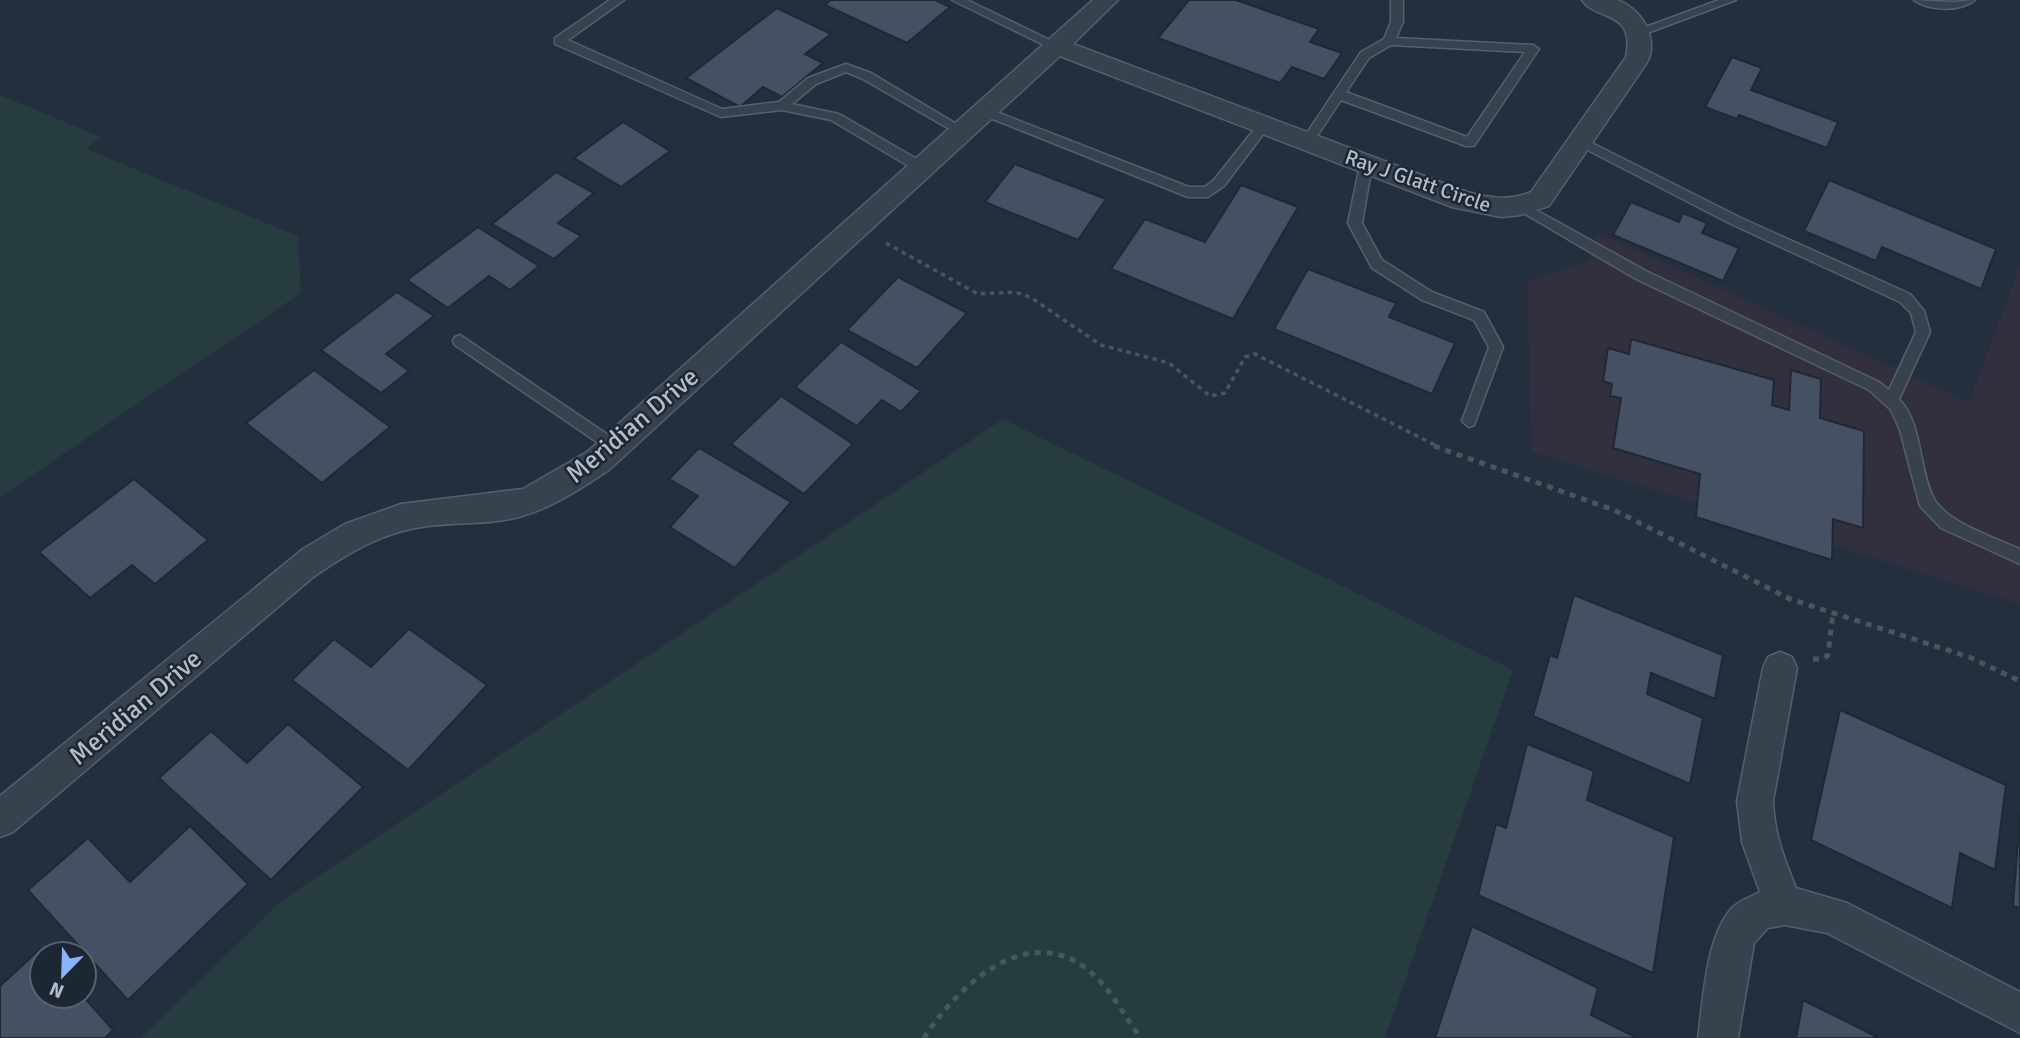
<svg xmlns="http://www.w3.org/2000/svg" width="2020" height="1038" viewBox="0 0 2020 1038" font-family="Signika,sans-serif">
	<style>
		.medical { fill: #32303f }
		.green { fill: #263c3f }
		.building { fill: #455162; stroke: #1f2835; stroke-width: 2 }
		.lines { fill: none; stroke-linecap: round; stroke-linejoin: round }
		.lane-casing { stroke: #565f6c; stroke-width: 3 }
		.street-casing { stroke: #565f6c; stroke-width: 3 }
		.path-far1 { stroke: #44595c; stroke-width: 3.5; stroke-dasharray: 4.5 4.5; stroke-linecap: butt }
		.path { stroke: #44595c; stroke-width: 5; stroke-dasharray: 6 6; stroke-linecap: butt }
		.lane { fill: #38414e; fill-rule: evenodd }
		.street { fill: #38414e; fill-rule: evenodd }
		.labels { text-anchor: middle; stroke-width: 5; stroke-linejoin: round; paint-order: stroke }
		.far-street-label { font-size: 21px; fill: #b4bcc9; stroke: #1d2633 }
		.street-label { font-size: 26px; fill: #b4bcc9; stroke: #1d2633 }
	</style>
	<rect width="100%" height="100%" fill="#242f3e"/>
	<path class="medical" d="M1597 232 1969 402 2020 266V604L1532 452 1527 281 1589 261Z"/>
	<g class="green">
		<path d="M0 95 101 137 86 149 298 236 301 293 0 497Z"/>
		<path d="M1003 419 1513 670 1385 1038H141L281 901Z"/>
	</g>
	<g class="building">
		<path d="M831 0H935L950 7 907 43 825 5Z"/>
		<path d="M1189 0H1236L1319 29 1310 42 1342 53 1324 79 1292 67 1280 83 1158 38Z"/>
		<path d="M777 8 831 34 805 54 823 63 782 97 763 87 740 107 686 78Z"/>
		<path d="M1732 57 1762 68 1751 90 1838 122 1827 148 1739 115 1737 119 1705 107Z"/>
		<path d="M623 122 670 151 621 187 574 158Z"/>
		<path d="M1015 164 1106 199 1078 240 985 202Z"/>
		<path d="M556 172 594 193 558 223 581 236 554 259 492 224Z"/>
		<path d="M1829 180 1996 249 1981 289 1882 247 1876 261 1804 231Z"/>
		<path d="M1241 185 1298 207 1233 319 1111 269 1145 219 1205 242Z"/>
		<path d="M1631 202 1679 222 1683 213 1707 223 1702 233 1739 248 1723 281 1613 235Z"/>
		<path d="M478 227 539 266 510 290 489 276 448 308 407 280Z"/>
		<path d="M1308 269 1396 303 1389 317 1455 343 1432 394 1274 329Z"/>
		<path d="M898 277 967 313 917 368 847 330Z"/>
		<path d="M397 292 434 316 386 354 409 371 381 393 321 350Z"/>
		<path d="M1631 339 1774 380 1772 405 1789 410 1791 370 1821 379 1820 418 1864 431 1863 528 1833 519 1832 560 1696 517 1700 474 1613 448 1621 398 1610 396 1612 384 1603 381 1608 348 1629 354Z"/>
		<path d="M841 342 921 391 901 412 882 400 857 426 795 387Z"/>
		<path d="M314 370 390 427 322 483 246 423Z"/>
		<path d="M781 396 853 444 804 494 731 444Z"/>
		<path d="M699 448 791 502 735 568 670 527 698 496 669 479Z"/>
		<path d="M134 479 208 540 155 584 132 565 90 598 39 552Z"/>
		<path d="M1574 595 1723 655 1715 699 1651 673 1647 694 1703 718 1690 784 1533 716 1550 655 1557 658Z"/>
		<path d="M409 629 487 685 408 770 292 680 334 639 371 667Z"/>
		<path d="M1840 710 2006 785 1995 870 1960 853 1952 908 1811 840Z"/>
		<path d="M288 724 363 787 271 880 159 778 211 731 247 763Z"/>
		<path d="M1527 744 1594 771 1587 800 1674 837 1653 973 1478 895 1496 824 1506 828Z"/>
		<path d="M2020 814V908L2013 906Z"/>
		<path d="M190 826 248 884 128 1000 28 890 88 838 130 882Z"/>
		<path d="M1472 926 1598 988 1591 1015 1637 1038H1435Z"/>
		<path d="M40 949 45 954H42V996H83L113 1030 105 1038H0V986Z"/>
		<path d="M1803 1000 1879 1038H1796Z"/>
	</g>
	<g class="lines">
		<defs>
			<g id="lane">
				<path d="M610 0H624L568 40 722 109 779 102 808 78 846 64 871 73 968 131 966 134H958L863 79 846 72 816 84 792 104 839 114 927 165V171H917L831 120 782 110 721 117 555 44V38Z"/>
				<path d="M952 0H967L1062 46 1056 50 1052 49Z"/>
				<path d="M1391 0H1403V22L1396 38 1533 45 1539 49 1474 146H1466L1341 100 1311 145H1303V139L1361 52 1384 39 1391 22ZM1391 45 1525 52 1467 137 1346 92 1369 58Z"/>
				<path d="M1719 0H1736L1642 35 1638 36 1632 32Z"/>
				<path d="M1914 0 1953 2 1975 0C1960 12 1929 11 1914 0Z"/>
				<path d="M984 107 1189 187H1205L1214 180 1260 122 1264 121 1270 125 1224 186 1208 197H1188L980 114 978 111Z"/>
				<path d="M1580 137 1741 218 1910 294 1924 311 1930 332 1899 399C1923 425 1918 466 1933 497 1945 522 1995 538 2020 549V564L1941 528 1920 506 1900 430 1891 410 1869 390 1636 279 1515 208 1517 205H1527L1646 271 1879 382 1889 390 1916 332 1911 313 1900 302 1731 224 1576 144V138Z"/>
				<path d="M1366 160 1372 165 1362 223 1382 260 1432 292 1484 312 1503 347 1474 425 1469 427 1462 421 1489 347 1474 320 1422 300 1372 268 1348 223 1360 165Z"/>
				<path d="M460 335 620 443 623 447 620 451H610L455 345 453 341 455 337Z"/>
			</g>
			<g id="street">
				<path d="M1093 0H1118L1073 44 1467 192C1489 198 1510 201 1531 192L1626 57C1636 9 1595 21 1582 0 1592 0 1606 0 1616 0 1641 6 1661 41 1646 64L1549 206 1520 215 1501 217 1452 207 1060 56 609 470C580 489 552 508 519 517 489 525 459 522 428 526 384 531 348 553 312 578L13 832 0 837V796L303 549 345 524 401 504 523 489 587 452Z"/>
				<path d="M1780 652 1792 657 1797 668 1773 801C1774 832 1784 859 1796 888L1847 903 2020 992V1033L1827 933 1785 925 1768 928 1754 943 1738 1038H1698C1703 1002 1706 935 1732 908 1740 900 1750 897 1760 892L1742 842 1737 801 1763 668 1768 657Z"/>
			</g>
		</defs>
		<use href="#lane" class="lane-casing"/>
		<use href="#street" class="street-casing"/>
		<path class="path-far1" d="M886 243 978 294 1015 292 1030 297 1101 345 1169 363 1210 396 1225 393 1245 357 1255 354 1439 447"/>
		<g class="path">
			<path d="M1434 446 1614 510 1790 599 1969 657 2020 681"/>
			<path d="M1813 659H1823L1828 655 1833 613"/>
			<path d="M924 1038C956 988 1026 920 1088 970 1110 987 1124 1016 1141 1038"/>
		</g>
		<use href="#lane" class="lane"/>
		<use href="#street" class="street"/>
	</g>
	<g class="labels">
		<g class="far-street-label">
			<text transform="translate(1418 181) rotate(19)" y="7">Ray J Glatt Circle</text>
		</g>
		<g class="street-label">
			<text transform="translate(632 425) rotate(-40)" y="9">Meridian Drive</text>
			<text transform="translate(135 707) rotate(-40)" y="9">Meridian Drive</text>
		</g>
	</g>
	<g transform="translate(63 975) rotate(203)"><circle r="33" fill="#1d2633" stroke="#59626f" stroke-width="2"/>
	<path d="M0-5L12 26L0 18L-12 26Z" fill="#8ab4f8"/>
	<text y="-10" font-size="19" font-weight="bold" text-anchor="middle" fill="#b4bcc9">N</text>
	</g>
</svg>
